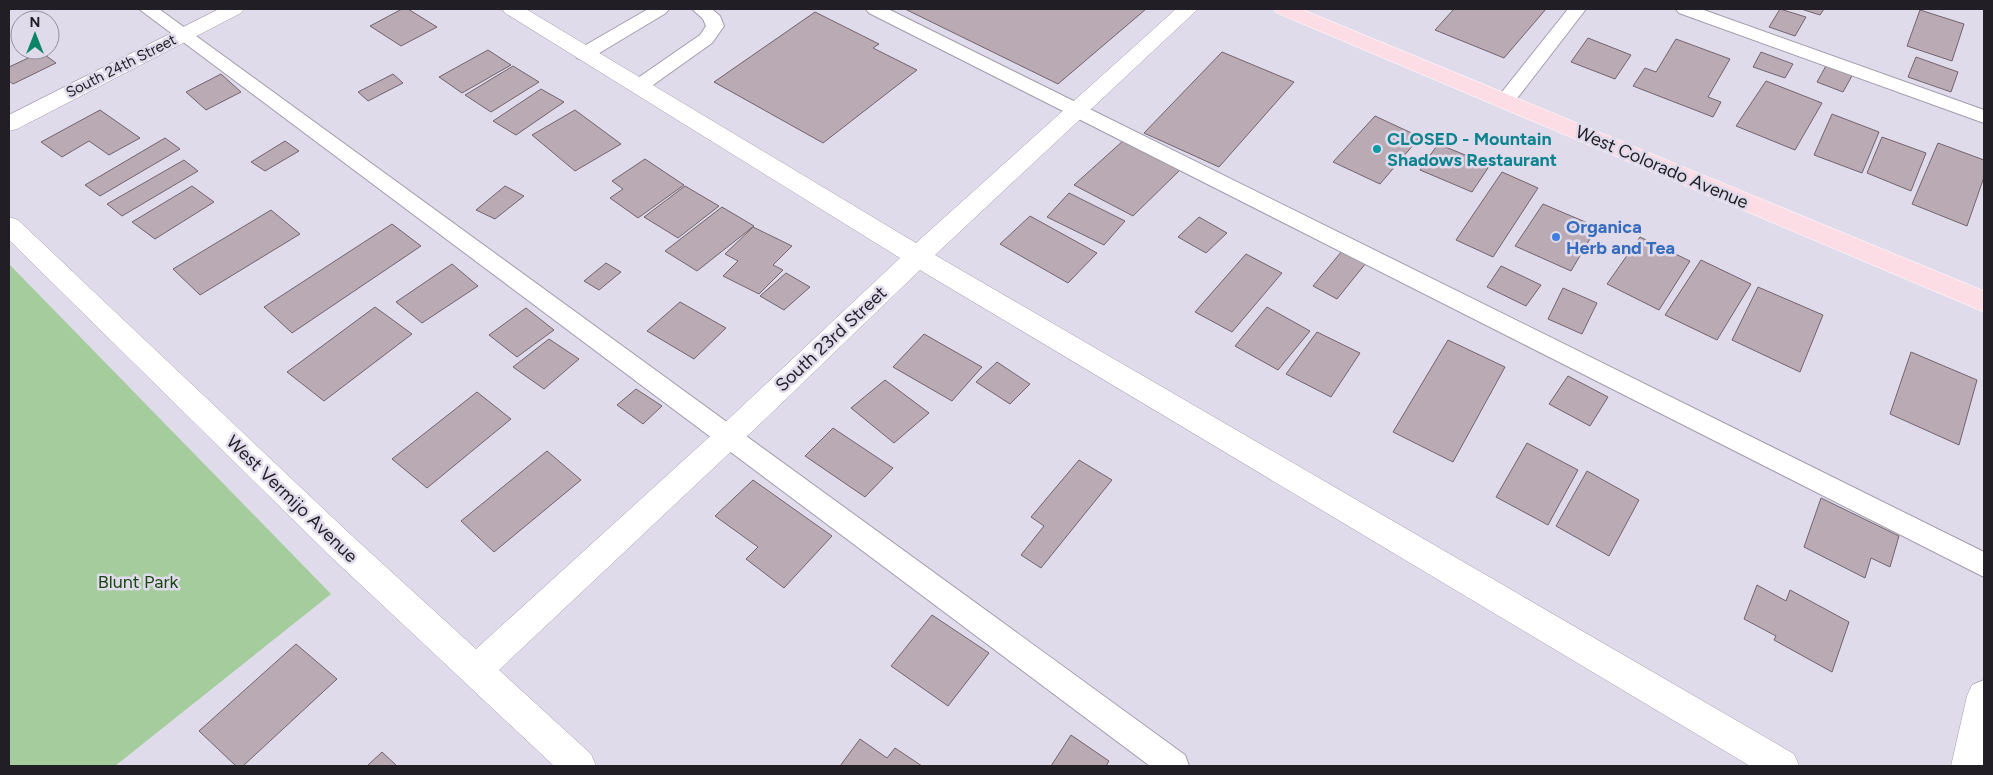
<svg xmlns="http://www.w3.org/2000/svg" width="1993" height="775" viewBox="0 0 1993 775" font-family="Figtree,sans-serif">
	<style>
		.green { fill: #a4cc9d }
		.building { fill: #b9aab4; stroke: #72646e }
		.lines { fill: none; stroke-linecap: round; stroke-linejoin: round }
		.service-casing { stroke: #a19cab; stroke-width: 2 }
		.minor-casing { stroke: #a19cab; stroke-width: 1 }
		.primary-casing { stroke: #fff; stroke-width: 1 }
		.service { fill: #fff; fill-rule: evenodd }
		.minor { fill: #fff; fill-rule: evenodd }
		.primary { fill: #fddde5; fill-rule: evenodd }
		.culture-dot { fill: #0f9aa8; stroke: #e0dbeb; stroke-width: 2 }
		.shop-dot { fill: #3f7fe0; stroke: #e0dbeb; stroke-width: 2 }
		.labels { text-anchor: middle; stroke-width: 5; stroke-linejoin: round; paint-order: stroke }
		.far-street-label { font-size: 15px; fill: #211f25; stroke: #e0dbeb }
		.culture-label { font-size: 18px; font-weight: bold; fill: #0d838f; stroke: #e0dbeb; text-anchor: start }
		.street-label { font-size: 18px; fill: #211f25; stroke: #e0dbeb }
		.shop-label { font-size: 18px; font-weight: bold; fill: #366cbe; stroke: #e0dbeb; text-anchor: start }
		.park-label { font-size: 18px; fill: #1b4714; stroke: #e0dbeb }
	</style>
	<rect width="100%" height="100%" fill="#e0dbeb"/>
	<path class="green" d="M9 264 331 594 115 766H9Z"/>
	<g class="building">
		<path d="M402 9H408L437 27 401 46 370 26Z"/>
		<path d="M905 9H1146L1058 84Z"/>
		<path d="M1454 9H1546L1504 58 1435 30Z"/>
		<path d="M1780 9 1806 17 1795 36 1769 27Z"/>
		<path d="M1801 9H1824L1820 15Z"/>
		<path d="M1920 10 1964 24 1952 61 1907 46Z"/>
		<path d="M815 12 879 44 873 48 917 70 823 143 714 82Z"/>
		<path d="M1588 38 1631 55 1615 79 1571 62Z"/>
		<path d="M1676 39 1730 59 1708 97 1721 102 1713 117 1633 86 1645 68 1656 72Z"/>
		<path d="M488 50 511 65 462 93 439 77Z"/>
		<path d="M41 52 56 63 13 84 9 81V67Z"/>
		<path d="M1222 52 1294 82 1219 167 1144 133Z"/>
		<path d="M1761 52 1793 64 1785 78 1753 67Z"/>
		<path d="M1916 57 1958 72 1951 92 1908 77Z"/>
		<path d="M1827 64 1853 74 1843 92 1817 82Z"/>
		<path d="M513 66 539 82 491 112 465 95Z"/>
		<path d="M221 74 241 92 206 110 186 92Z"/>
		<path d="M393 74 403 83 368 101 358 92Z"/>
		<path d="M1766 81 1822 103 1795 150 1736 126Z"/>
		<path d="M541 89 564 102 516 135 493 121Z"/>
		<path d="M100 110 140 138 109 155 89 141 62 157 41 142Z"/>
		<path d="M575 110 621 144 575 171 532 135Z"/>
		<path d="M1832 114 1879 132 1862 173 1814 155Z"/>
		<path d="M1375 116 1420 137 1380 184 1333 162Z"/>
		<path d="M1882 137 1926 153 1911 191 1867 173Z"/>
		<path d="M165 138 180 149 100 196 85 185Z"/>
		<path d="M1124 140 1181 169 1133 216 1074 185Z"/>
		<path d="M285 141 299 151 265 171 251 162Z"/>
		<path d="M1938 143 1984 160V177L1967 226 1912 204Z"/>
		<path d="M1438 144 1490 165 1472 192 1420 170Z"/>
		<path d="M645 159 684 185 638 218 610 198 623 189 612 181Z"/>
		<path d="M184 160 198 171 122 216 107 204Z"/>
		<path d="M1502 172 1538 188 1493 257 1456 240Z"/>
		<path d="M192 186 214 202 155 239 132 222Z"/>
		<path d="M505 186 524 196 495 219 476 210Z"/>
		<path d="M685 186 719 206 678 238 644 217Z"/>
		<path d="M1069 193 1125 221 1104 245 1047 217Z"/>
		<path d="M1543 204 1597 227 1571 271 1515 246Z"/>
		<path d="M722 207 754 226 697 271 665 251Z"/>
		<path d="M271 210 300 234 200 295 173 269Z"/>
		<path d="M1030 216 1097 253 1068 283 1000 244Z"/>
		<path d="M1199 217 1227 233 1206 253 1178 237Z"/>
		<path d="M392 224 421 246 292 333 264 307Z"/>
		<path d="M753 227 792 246 773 265 783 270 759 294 723 276 738 261 725 254Z"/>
		<path d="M1640 237 1690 261 1659 310 1607 284Z"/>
		<path d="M1342 251 1366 263 1337 299 1313 286Z"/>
		<path d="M1246 254 1282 273 1232 332 1195 312Z"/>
		<path d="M1701 260 1751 284 1717 340 1665 315Z"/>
		<path d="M606 263 621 272 599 290 584 281Z"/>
		<path d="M452 264 478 286 422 323 396 302Z"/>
		<path d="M1501 266 1541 285 1526 306 1487 287Z"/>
		<path d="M786 273 810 287 784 310 760 296Z"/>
		<path d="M1758 287 1823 315 1800 372 1732 340Z"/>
		<path d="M1563 288 1597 303 1582 334 1548 319Z"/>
		<path d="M680 302 726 328 694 359 647 331Z"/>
		<path d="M375 307 412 334 324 401 287 372Z"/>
		<path d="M1267 307 1310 331 1278 370 1235 346Z"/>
		<path d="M526 308 554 330 517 357 489 335Z"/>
		<path d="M1317 332 1360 353 1331 397 1286 374Z"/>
		<path d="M924 334 982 367 952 401 893 367Z"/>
		<path d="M549 339 579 359 544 389 513 367Z"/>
		<path d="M1448 340 1505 367 1453 462 1393 432Z"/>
		<path d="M1911 352 1977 380 1959 445 1890 414Z"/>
		<path d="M997 362 1030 384 1010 404 976 382Z"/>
		<path d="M1568 376 1608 397 1590 426 1549 404Z"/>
		<path d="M885 380 929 413 894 443 851 408Z"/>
		<path d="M636 389 662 406 643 424 617 405Z"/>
		<path d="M477 392 511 419 427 488 392 459Z"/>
		<path d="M833 428 893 468 865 497 805 456Z"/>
		<path d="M1527 443 1578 470 1548 525 1496 497Z"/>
		<path d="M547 451 581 480 494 552 461 521Z"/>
		<path d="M1079 460 1112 480 1041 568 1021 555 1044 526 1031 517Z"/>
		<path d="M1587 471 1639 500 1609 556 1556 526Z"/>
		<path d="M753 480 832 536 784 588 746 559 758 547 715 516Z"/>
		<path d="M1821 498 1899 536 1890 567 1871 558 1865 578 1804 547Z"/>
		<path d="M1757 585 1786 601 1790 590 1849 622 1832 672 1774 640 1776 636 1744 619Z"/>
		<path d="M932 615 989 653 948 706 891 666Z"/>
		<path d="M296 644 337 679 243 766H236L199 731Z"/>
		<path d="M1071 735 1109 761 1106 766H1051Z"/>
		<path d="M860 739 887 758 895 748 922 766H840Z"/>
		<path d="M382 752 397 766H367Z"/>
	</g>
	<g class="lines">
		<defs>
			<g id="service">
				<path d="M139 9H159L1185 755 1189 766H1150Z"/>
				<path d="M648 9H669L666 13 591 58 584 60 577 58 575 54 577 50Z"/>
				<path d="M692 9H712L720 16 724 26 712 43 646 90 639 92 632 90 630 86 632 82 700 35 706 26 703 19Z"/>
				<path d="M866 9H888L1984 552V577L869 13Z"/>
				<path d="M1568 9H1586L1512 105 1505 107 1498 105 1495 101 1498 97Z"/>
				<path d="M1676 9H1701L1984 110V123L1679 13Z"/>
			</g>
			<g id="minor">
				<path d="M219 9H244L241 13 17 129 9 131V115Z"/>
				<path d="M502 9H526L916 243 1176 9H1198L935 255 1794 754 1799 766H1750L920 270 738 445 499 670 591 754 596 766H554L328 554 9 240V217L18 220 350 534 476 649 718 429 900 258 505 13Z"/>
				<path d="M1984 680V766H1951L1967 696 1972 685Z"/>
			</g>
			<path id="primary" d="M1274 9H1301L1984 291V312L1277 13Z"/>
		</defs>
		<use href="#service" class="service-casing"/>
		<use href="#minor" class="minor-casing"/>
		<use href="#primary" class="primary-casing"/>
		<use href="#service" class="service"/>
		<use href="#minor" class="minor"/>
		<use href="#primary" class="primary"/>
	</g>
	<circle class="culture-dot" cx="1377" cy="149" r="5"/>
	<circle class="shop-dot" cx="1556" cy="237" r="5"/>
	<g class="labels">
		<g class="far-street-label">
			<text transform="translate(121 66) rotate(-27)" y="5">South 24th Street</text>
		</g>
		<g class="culture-label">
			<text x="1387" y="145">CLOSED - Mountain<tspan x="1387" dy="21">Shadows Restaurant</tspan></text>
		</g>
		<g class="street-label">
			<text transform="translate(1662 167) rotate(23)" y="6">West Colorado Avenue</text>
			<text transform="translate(831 339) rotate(-43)" y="6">South 23rd Street</text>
			<text transform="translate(292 499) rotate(44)" y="6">West Vermijo Avenue</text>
		</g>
		<g class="shop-label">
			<text x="1566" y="233">Organica<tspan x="1566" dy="21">Herb and Tea</tspan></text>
		</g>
		<g class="park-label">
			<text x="138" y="588">Blunt Park</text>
		</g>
	</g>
	<rect width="1993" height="775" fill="none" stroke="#211f25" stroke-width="20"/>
	<g transform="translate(35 35)"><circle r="24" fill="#e0dbeb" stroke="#94909c"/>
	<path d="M0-4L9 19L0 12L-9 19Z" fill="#0b8566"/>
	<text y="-8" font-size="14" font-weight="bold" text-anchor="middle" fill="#211f25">N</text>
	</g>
</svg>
